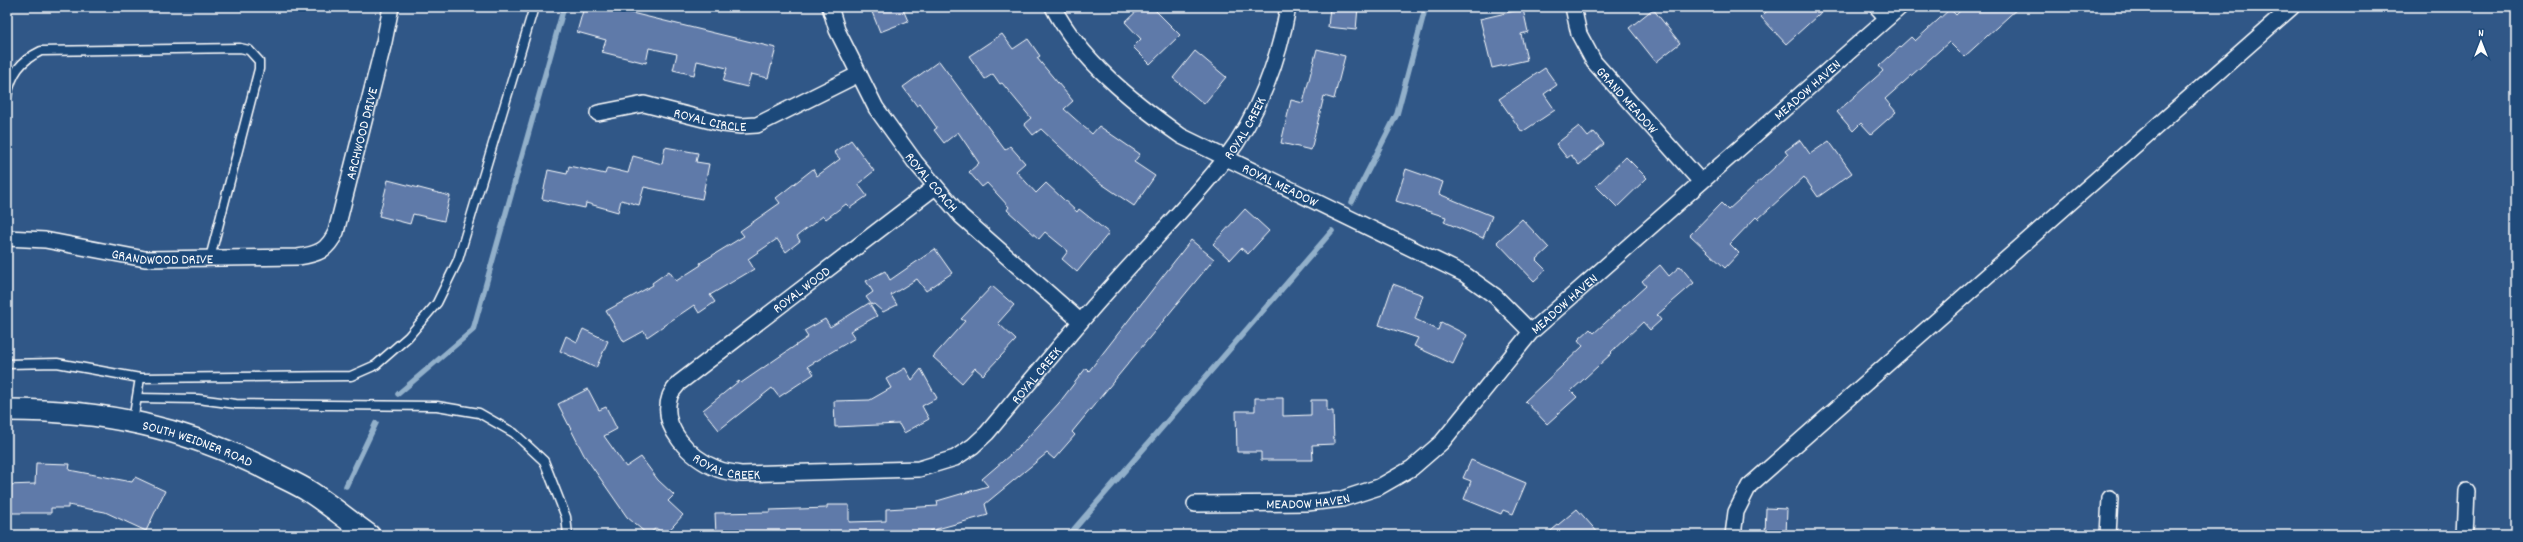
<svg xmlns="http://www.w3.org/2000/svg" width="2523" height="542" viewBox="0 0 2523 542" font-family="Dekko,sans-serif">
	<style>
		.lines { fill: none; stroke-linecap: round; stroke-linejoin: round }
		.stream { stroke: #92b0ca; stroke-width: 5.5 }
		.building { fill: #5e7aa9; stroke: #fff }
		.lane-casing { stroke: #fff; stroke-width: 11 }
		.street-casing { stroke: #fff; stroke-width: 18 }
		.secondary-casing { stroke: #fff; stroke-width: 24 }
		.lane { stroke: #1f4a7a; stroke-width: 8 }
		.street { stroke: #1f4a7a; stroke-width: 15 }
		.secondary { stroke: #1f4a7a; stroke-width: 21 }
		.labels { text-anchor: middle; stroke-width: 3; stroke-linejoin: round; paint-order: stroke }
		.street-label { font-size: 14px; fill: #fff; stroke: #1f4a7a }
	</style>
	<rect width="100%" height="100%" fill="#305787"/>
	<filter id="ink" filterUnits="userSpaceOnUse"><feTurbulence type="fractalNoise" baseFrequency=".025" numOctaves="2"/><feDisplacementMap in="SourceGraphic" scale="8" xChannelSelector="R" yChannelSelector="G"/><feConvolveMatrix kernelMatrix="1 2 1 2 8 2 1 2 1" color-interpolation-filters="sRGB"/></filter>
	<g filter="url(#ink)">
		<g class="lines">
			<g class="stream">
				<path d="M1352 202 1397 114 1424 13V7"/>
				<path d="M398 394 473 330 564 7"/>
				<path d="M346 486 376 423"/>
				<path d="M326 535 327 533"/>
				<path d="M1069 535 1332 231"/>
			</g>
		</g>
		<g class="building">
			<path d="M584 7H607L776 48 768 78 751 74 747 87 723 81 727 68 697 61 694 75 673 70 677 54 649 48 646 63 602 52 606 40 577 32Z"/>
			<path d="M870 7H902L908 21 880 32Z"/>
			<path d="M1141 7H1152L1180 35 1150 64 1133 47 1141 39 1125 22Z"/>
			<path d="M1330 7H1358L1356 30 1328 27Z"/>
			<path d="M1771 7H1827L1786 44 1761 17Z"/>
			<path d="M1964 7H2019L1964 57 1949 42 1885 99 1896 112 1871 134 1861 123 1853 131 1837 112 1883 71 1879 66 1911 37 1915 41 1950 9 1956 15Z"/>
			<path d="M1523 9 1528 32 1521 34 1527 60 1492 68 1480 19Z"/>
			<path d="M1653 9 1680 43 1656 62 1629 28Z"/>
			<path d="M1002 34 1013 49 1028 39 1040 56 1037 58 1073 101 1064 109 1092 134 1099 126 1140 154 1134 162 1155 176 1134 206 1093 178 1041 129 1033 135 1024 124 1031 118 1002 83 1000 84 993 74 985 79 969 56Z"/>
			<path d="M1317 49 1345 56 1334 99 1324 96 1311 150 1281 143 1291 100 1303 103Z"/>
			<path d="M1195 51 1226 77 1204 104 1173 78Z"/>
			<path d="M939 61 1005 150 1010 146 1025 163 1016 171 1036 193 1046 183 1077 212 1079 209 1109 233 1077 272 1062 259 1068 251 1045 232 1039 239 1007 210 1009 207 987 183 982 187 969 172 979 163 958 132 944 143 934 130 937 128 920 104 917 106 903 87Z"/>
			<path d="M1545 68 1557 85 1544 94 1555 110 1522 132 1499 99Z"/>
			<path d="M1579 126 1588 137 1594 132 1604 144 1579 165 1571 155 1567 158 1556 144Z"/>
			<path d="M851 140 874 171 858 184 867 196 850 208 846 204 826 219 823 216 797 236 800 241 786 252 777 239 748 259 754 269 710 295 715 302 699 313 694 305 647 337 644 331 624 342 606 311 653 285 652 283 669 271 676 281 701 265 700 263 744 236 740 231 780 203 776 198 813 169 817 176 840 159 834 152Z"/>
			<path d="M1800 140 1810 154 1829 141 1852 173 1818 197 1804 177 1758 219 1756 217 1730 244 1739 253 1725 268 1690 235 1721 203 1728 210 1788 155 1785 151Z"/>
			<path d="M665 147 698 153 696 162 709 164 702 199 644 187 639 205 621 200 618 212 586 203 585 208 542 199 548 170 567 174 569 166 605 174 607 168 628 173 633 156 662 164Z"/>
			<path d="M1626 157 1647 178 1617 207 1596 186Z"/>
			<path d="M1406 169 1443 182 1439 194 1492 216 1483 238 1444 222 1446 217 1396 201Z"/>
			<path d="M388 180 450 196 444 221 413 214 410 224 379 216Z"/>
			<path d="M1245 209 1269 231 1248 254 1241 248 1230 260 1213 244Z"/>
			<path d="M1522 219 1549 248 1536 260 1546 270 1534 281 1497 242Z"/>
			<path d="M1191 240 1214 259 1072 432 1075 435 1054 459 1047 453 985 504 988 515 930 531V535H716L715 513 770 512V510L827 508V505H849V522L886 521V509L938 506 937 501 988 486 982 479 1017 449 1059 403 1086 368 1089 371Z"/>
			<path d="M935 249 952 273 926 291 917 279 891 295 897 305 883 312 874 304 872 305 866 297 873 292 866 281 885 271 890 280Z"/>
			<path d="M1660 265 1669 276 1680 266 1694 283 1657 315 1661 320 1650 330 1643 322 1611 352 1612 353 1571 391 1577 397 1547 424 1525 401 1583 346 1578 340 1590 329 1594 333 1646 286 1642 281Z"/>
			<path d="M1393 284 1423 295 1415 319 1438 330 1441 322 1467 335 1453 364 1414 346 1418 338 1379 325Z"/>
			<path d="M992 286 1014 305 998 323 1016 340 983 375 975 368 962 383 933 357 965 321 961 319Z"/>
			<path d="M869 303 877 316 850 331 855 338 808 366 814 374 779 397 772 388 719 430 703 410 739 381 741 383 808 337 804 331 825 319 830 327Z"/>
			<path d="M583 329 608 341 596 368 560 351 566 336 577 342Z"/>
			<path d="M905 368 912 380 921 369 937 398 922 406 929 419 904 433 899 424 835 427 834 401 870 400 891 388 886 379Z"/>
			<path d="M588 389 599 410 606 407 617 429 604 436 626 467 641 457 658 480 674 495 668 501 683 515 665 535 656 528 648 535 627 517 584 455 558 404Z"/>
			<path d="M1255 398H1283V416L1311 415V400H1327V411H1333L1334 444 1312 445 1313 460H1261V452H1237L1236 411H1255Z"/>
			<path d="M1471 460 1526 483 1513 514 1503 510 1501 514 1464 499 1471 481 1463 478Z"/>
			<path d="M36 463 70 464 69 470 132 482 135 477 165 491 146 531 105 512 68 505V508H51V513H7V485L35 484Z"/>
			<path d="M1766 508 1787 509 1786 535H1765Z"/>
			<path d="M1577 509 1600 535H1546Z"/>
		</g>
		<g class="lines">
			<defs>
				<g id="lane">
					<path d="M7 96C12 73 20 61 41 51L240 48 249 50 259 61V69L210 258"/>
					<path d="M7 364 57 363 140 378 351 376 376 365 408 337 437 303 458 260 534 7"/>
					<path d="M137 398 198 399 236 404 437 406 479 413 514 433 544 461 566 517 568 535"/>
					<path d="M133 421 140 378"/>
				</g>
				<g id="street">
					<path id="s1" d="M830 7 837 30 876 108 915 162 961 216 1080 321"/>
					<path id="s2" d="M1053 7C1081 61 1132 101 1181 136L1464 274 1495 296 1531 332"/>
					<path id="s3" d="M1573 7 1579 34 1594 62 1701 182"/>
					<path d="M1877 7 1887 18"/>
					<path id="s4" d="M598 113 644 104 723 124 741 126 757 125 859 74"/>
					<path id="s5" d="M935 187 679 383C676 387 671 392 670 396 659 427 691 459 718 469 725 472 734 473 742 474L919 469 955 458 973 446 987 433C1028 384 1069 334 1112 286 1149 244 1191 203 1225 159 1258 116 1279 60 1288 7"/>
					<path id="s6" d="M7 238 45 240 145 259 298 257C318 254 327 251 336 232L384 42 391 7"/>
					<path id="s7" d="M1195 504 1307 503 1342 499 1379 487 1412 468 1442 442 1531 332 1900 7"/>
					<path d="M1733 535 1736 512 1749 486 2292 7"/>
					<path d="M2108 535 2110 498"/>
					<path d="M2465 535 2467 491"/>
				</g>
				<g id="secondary">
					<path id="s8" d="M7 410C103 410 184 427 270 471 283 478 298 484 310 492 330 505 349 521 369 535"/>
				</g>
			</defs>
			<use href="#lane" class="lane-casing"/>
			<use href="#street" class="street-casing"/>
			<use href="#secondary" class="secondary-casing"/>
			<use href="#lane" class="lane"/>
			<use href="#street" class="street"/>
			<use href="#secondary" class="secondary"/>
		</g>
	</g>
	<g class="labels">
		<g class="street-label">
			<text dy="5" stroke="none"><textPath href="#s7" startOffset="773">MEADOW HAVEN</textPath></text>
			<text dy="5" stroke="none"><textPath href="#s3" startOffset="110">GRAND MEADOW</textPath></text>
			<text dy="5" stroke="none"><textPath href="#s4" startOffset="115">ROYAL CIRCLE</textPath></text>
			<text dy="5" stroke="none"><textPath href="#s5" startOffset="1114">ROYAL CREEK</textPath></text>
			<text dy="5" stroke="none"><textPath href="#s6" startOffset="443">ARCHWOOD DRIVE</textPath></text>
			<text dy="5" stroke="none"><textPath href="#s1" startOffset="204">ROYAL COACH</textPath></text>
			<text dy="5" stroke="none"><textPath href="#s2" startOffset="294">ROYAL MEADOW</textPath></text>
			<text dy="5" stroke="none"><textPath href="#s6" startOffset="157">GRANDWOOD DRIVE</textPath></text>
			<text transform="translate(801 289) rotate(-37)" y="5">ROYAL WOOD</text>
			<text dy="5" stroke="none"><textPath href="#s7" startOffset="449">MEADOW HAVEN</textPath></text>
			<text dy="5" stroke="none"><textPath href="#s5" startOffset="790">ROYAL CREEK</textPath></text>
			<text dy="5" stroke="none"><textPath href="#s8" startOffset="195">SOUTH WEIDNER ROAD</textPath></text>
			<text dy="5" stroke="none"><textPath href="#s5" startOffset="442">ROYAL CREEK</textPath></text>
			<text dy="5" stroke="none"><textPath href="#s7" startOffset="113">MEADOW HAVEN</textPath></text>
		</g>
	</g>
	<rect width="2523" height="542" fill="none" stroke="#1f4a7a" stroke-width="24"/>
	<rect x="12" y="12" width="2499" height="518" fill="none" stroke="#fff" stroke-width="1.5" filter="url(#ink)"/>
	<g transform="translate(2481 42)" stroke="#1f4a7a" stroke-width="3" paint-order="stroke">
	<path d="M0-3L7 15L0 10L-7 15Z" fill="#ffffff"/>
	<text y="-6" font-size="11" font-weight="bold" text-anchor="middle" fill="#ffffff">N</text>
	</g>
</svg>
